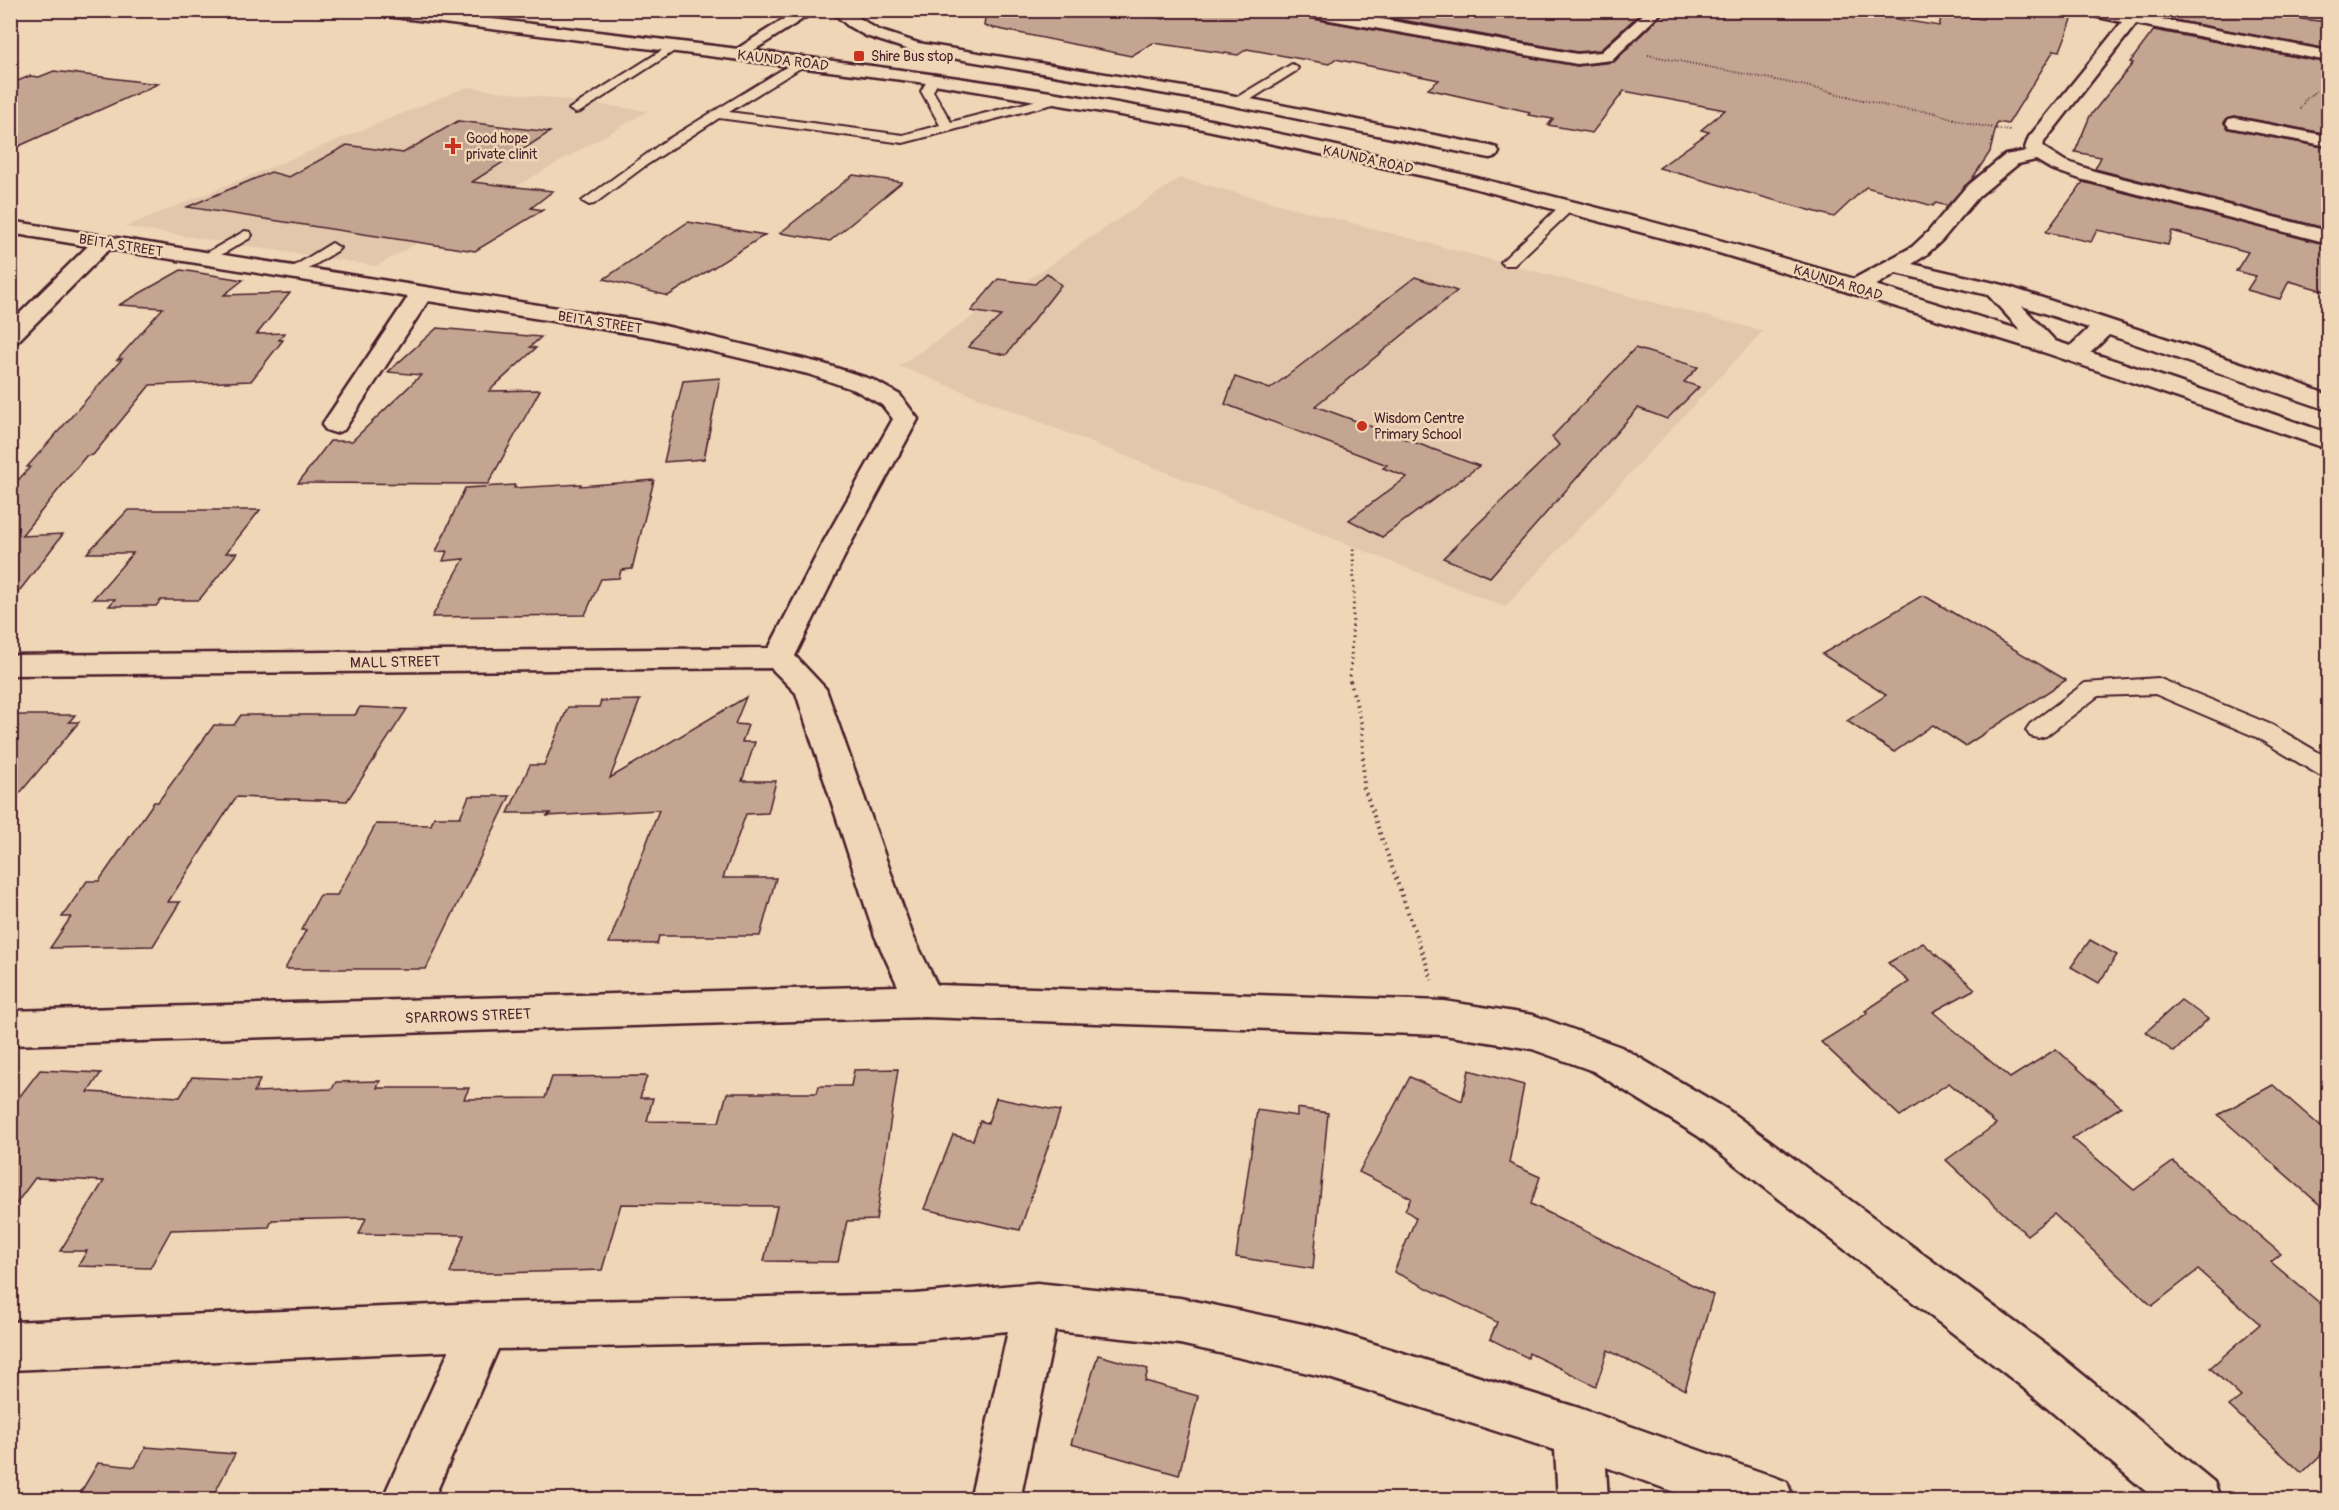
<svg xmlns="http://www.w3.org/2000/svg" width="2339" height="1510" viewBox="0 0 2339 1510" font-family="Pangolin,sans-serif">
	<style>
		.built { fill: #e2c7ac }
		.building { fill: #c3a592; stroke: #4a1f2b; stroke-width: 1.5 }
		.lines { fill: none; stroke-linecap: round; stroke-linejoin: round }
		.lane-casing { stroke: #4a1f2b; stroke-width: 4 }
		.street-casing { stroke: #4a1f2b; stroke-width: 5 }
		.secondary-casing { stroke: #4a1f2b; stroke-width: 5 }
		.path-far2 { stroke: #4a1f2b; stroke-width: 2; stroke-dasharray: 1 2; stroke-linecap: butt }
		.path-far1 { stroke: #4a1f2b; stroke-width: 3; stroke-dasharray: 1.5 4; stroke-linecap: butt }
		.path { stroke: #4a1f2b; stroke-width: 4; stroke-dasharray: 1.5 4.5; stroke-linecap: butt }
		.lane { fill: #efd6b7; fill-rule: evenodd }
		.street { fill: #efd6b7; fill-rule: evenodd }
		.secondary { fill: #efd6b7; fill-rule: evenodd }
		.poi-dot { fill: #c8321e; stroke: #efd6b7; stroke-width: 2 }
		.labels { text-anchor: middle; stroke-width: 5; stroke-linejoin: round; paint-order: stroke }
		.far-poi-label { font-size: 14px; fill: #4a1f2b; stroke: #efd6b7; text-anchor: start }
		.far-street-label { font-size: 14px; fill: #4a1f2b; stroke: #efd6b7 }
		.street-label { font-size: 15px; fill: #4a1f2b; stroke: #efd6b7 }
	</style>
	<rect width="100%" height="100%" fill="#efd6b7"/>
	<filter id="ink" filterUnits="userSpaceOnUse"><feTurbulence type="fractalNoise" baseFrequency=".0167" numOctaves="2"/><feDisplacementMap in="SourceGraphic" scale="12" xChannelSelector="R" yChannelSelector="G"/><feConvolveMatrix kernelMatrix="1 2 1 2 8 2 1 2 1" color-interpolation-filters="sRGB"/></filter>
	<g filter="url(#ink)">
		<g class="built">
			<path d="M467 87 648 111 377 266 125 227Z"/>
			<path d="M1180 178 1763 331 1505 607 899 366Z"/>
		</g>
		<g class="building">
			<path d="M986 10 1123 12 1164 19 1179 10H1293L1302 17 1577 66 1614 62 1666 10H1841L1939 26 1942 14 1983 19 1988 10 2019 15 2022 10 2075 12 2060 51 2054 50 2008 124 1997 122 1990 152 1972 179 1947 206 1936 203 1933 206 1866 187 1834 217 1659 168 1709 132 1701 130 1725 110 1624 91 1592 133 1548 125 1553 119 1528 115 1530 112 1428 89 1439 80 1335 59 1329 64 1247 49 1238 55 1153 43 1131 56 984 26Z"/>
			<path d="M1347 10H1644L1600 50 1577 52Z"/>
			<path d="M2169 10H2282L2283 17 2328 22V49L2163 18Z"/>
			<path d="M2154 30 2328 63V134L2235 116 2227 118 2224 123 2229 129 2328 148V229L2095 169 2101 157 2075 152 2090 116 2133 63 2130 62Z"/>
			<path d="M54 71 158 84 10 150V84L30 76 39 77Z"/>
			<path d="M458 121 550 132 472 182 553 191 531 208 543 210 475 251 187 207 271 172 289 177 347 145 403 153Z"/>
			<path d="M853 175 902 182 830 241 780 233Z"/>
			<path d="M2083 182 2328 245V292L2289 281 2280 299 2247 290 2256 276 2236 271 2248 252 2172 231 2168 245 2097 230 2091 242 2046 232Z"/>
			<path d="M688 222 765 235 668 296 604 279Z"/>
			<path d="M181 270 243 280 224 295 290 293 257 334 285 333 279 340H283L251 381 150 385 93 455 86 456 21 536 63 534 10 603V489L30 467H27L122 359 117 360 163 308 119 305Z"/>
			<path d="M1047 273 1061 285 1006 355 968 347 1001 316 971 311 998 279 1035 284Z"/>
			<path d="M1415 277 1457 291 1315 406 1479 466 1382 537 1349 520 1407 477 1383 468 1387 465 1225 404 1235 377 1270 389Z"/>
			<path d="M437 328 541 337 530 347 536 348 489 391 540 390 488 484 298 483 330 441H352L421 375 388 372Z"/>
			<path d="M1635 348 1698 367 1684 382 1699 387 1667 419 1638 408 1490 577 1443 558 1559 445 1552 437Z"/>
			<path d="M720 378 704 459 664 462 683 381Z"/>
			<path d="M654 480 632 569 621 570 619 578 601 579 585 615 432 617 464 559 443 561 447 551 436 552 465 488 515 485 514 488 581 484 580 486Z"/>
			<path d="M128 510H260L226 553H237L199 600H161L156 606H109L115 599H93L133 553H87Z"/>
			<path d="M1923 595 2066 680 1965 746 1933 725 1894 752 1847 721 1886 695 1822 654Z"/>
			<path d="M746 697 735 724 748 725 742 742H755L742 781H776L768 813 746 814 723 878H776L760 936H659L657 944 609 943 659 810 546 816 552 813H508L530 765H544L568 707H599L601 701 640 700 610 778Z"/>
			<path d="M360 707 407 709 347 801 236 797 168 902H180L153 946 50 948 71 917H62L87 881H99L154 802H158L214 725H234L241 715H355Z"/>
			<path d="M10 715H75L69 722H79L10 805Z"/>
			<path d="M469 796H510L426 969H285L306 930H301L320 895H337L376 824 431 825 434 817H460Z"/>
			<path d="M2090 940 2117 955 2099 983 2071 967Z"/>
			<path d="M1923 943 1975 989 1933 1012 2010 1078 2056 1049 2121 1107 2072 1138 2134 1190 2173 1162 2281 1254 2271 1262 2328 1310V1448L2302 1473 2229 1406 2241 1397 2210 1368 2260 1324 2198 1270 2152 1306 2054 1214 2027 1235 1946 1160 1996 1124 1949 1083 1900 1116 1821 1042 1868 1013 1865 1011 1909 982 1888 963Z"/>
			<path d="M2181 1000 2208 1019 2174 1052 2146 1032Z"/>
			<path d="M898 1069 876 1220 847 1221 838 1262 764 1261 777 1206 621 1204 602 1270 498 1273H450L464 1235 359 1234 366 1218 272 1220 269 1227 171 1230 150 1268 78 1266 87 1251H60L104 1181 35 1178 10 1212V1109L40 1070 101 1073 88 1092 180 1097 192 1077 260 1080 254 1092 332 1089 336 1082 380 1081 377 1088H469L464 1099 545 1098 552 1077 647 1076 640 1098H653L647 1121 719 1122 727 1093H817L819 1086H851L854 1070Z"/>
			<path d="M1469 1070 1524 1085 1509 1163 1540 1177 1531 1204 1713 1295 1685 1390 1608 1350 1596 1386 1529 1353 1528 1358 1490 1339 1497 1322 1394 1272 1416 1218 1405 1210 1411 1198 1359 1172 1410 1077 1462 1101Z"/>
			<path d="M2273 1085 2328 1133V1212L2218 1115Z"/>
			<path d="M996 1098 1060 1111 1020 1230 924 1209 953 1135 973 1140 980 1121 988 1123Z"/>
			<path d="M1297 1108 1328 1113 1313 1269 1236 1257 1257 1110 1297 1116Z"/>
			<path d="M1098 1355 1148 1369 1145 1381 1198 1396 1179 1475 1071 1444Z"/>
			<path d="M146 1447 235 1454 211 1500H76L98 1463 135 1467Z"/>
		</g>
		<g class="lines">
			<defs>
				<g id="lane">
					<path d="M675 42 681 46 679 48 580 112 575 113 569 109Z"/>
					<path d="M801 58 805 59V65L729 112 903 135 940 125 921 91 930 76 934 75 940 79 933 91 951 122 1057 95 1063 99 1061 102 903 143 719 118 645 166 594 204 589 205 582 201 662 143Z"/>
					<path d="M1292 64 1298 68 1296 71 1250 100 1252 105 1250 108H1242L1237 99 1239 96Z"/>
					<path d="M1567 203 1572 204 1574 207 1572 210 1514 265H1504L1501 262 1504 259 1562 204Z"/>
					<path d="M245 231 250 232 252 235 250 238 209 262H199L196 259Z"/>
					<path d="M332 243 340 248 337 251 297 276 291 278 283 273Z"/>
					<path d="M2158 678 2272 725 2328 758V778L2319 775 2256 737 2155 694 2098 696 2046 736 2038 738 2030 736 2026 730 2030 724 2085 683Z"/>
				</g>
				<g id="street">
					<path d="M798 10H817L743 57H731L729 54Z"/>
					<path d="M830 10H847L878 30 918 43 1220 93 1490 146 1497 148 1499 152 1497 156 1490 158 1220 103 916 52 866 36 848 26Z"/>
					<path d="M1295 10H1331L1577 54 1601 52 1648 10H1664L1612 60 1577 64 1302 15Z"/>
					<path d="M2077 10H2111L2328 51V61L2136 24 2044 142 2043 147 2065 161 2094 171 2328 231V243L2080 179 2051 169 2036 160 2018 164 1979 196 1942 240 1926 255 1912 264 2003 285 2286 378 2328 395V410L2109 335C2096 347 2084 364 2066 359L2062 354 2089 328 2022 306 2060 346 2056 351 2048 353 2040 351 1988 295 1896 273C1882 281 1865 296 1848 292L1845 287 1848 282 1912 247 1928 232 1965 188 2005 155 2027 151 2025 148 2029 137 2122 22 2079 13Z"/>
					<path d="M2235 118 2328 136V146L2229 127 2226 123 2229 119Z"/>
					<path d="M10 221 652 323 824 364 873 380 900 395 918 419 852 541 795 656 826 689 913 936 937 985 1444 1001 1533 1015 1621 1047 1728 1110 2054 1351 2214 1482 2221 1500H2156L2020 1385 1698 1136 1593 1071 1532 1049 1444 1035 925 1017 10 1045V1011L898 986 875 936 796 693 771 668 10 675V655L769 648 824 541 893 419 882 405 855 390 808 374 652 337 428 301 344 430 335 433 326 430 322 425 408 297 109 249 18 341 10 343V323L88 246 10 233Z"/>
					<path d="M1037 1283 1180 1298 1326 1329 1579 1408 1769 1475 1787 1482 1794 1500H1696L1606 1467 1608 1500H1558L1555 1450 1326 1377 1180 1344 1055 1331 1020 1500H970L1008 1331 915 1340 498 1349 433 1500H382L449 1351 10 1370V1322L484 1303 915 1294Z"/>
				</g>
				<path id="secondary" d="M371 10H419C680 43 942 69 1200 118 1490 174 1777 251 2058 342 2148 371 2238 402 2328 433V449L2040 351 1848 292 1719 253 1447 181 1198 128 934 84 378 15Z"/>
			</defs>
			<use href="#lane" class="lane-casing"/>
			<use href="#street" class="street-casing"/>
			<use href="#secondary" class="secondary-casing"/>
			<g class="path-far2">
				<path d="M1648 55 1806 86 1895 108 1932 112 1971 124 2010 131"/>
				<path d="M2300 109 2305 100 2316 91"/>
			</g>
			<path class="path-far1" d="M1350 682 1354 594 1353 548"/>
			<path class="path" d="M1350 681 1362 725 1364 788 1432 980"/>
			<use href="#lane" class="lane"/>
			<use href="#street" class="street"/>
			<use href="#secondary" class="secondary"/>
		</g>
	</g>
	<g class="poi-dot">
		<rect x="853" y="50" width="12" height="12" rx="3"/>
		<path d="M450 137h6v6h6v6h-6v6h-6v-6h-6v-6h6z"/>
		<circle cx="1362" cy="426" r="6"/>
	</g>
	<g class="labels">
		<g class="far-poi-label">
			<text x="871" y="61">Shire Bus stop</text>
			<text x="466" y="143">Good hope<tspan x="466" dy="16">private clinit</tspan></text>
			<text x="1374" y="423">Wisdom Centre<tspan x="1374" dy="16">Primary School</tspan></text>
		</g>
		<g class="far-street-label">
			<text transform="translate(783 60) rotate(7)" y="5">KAUNDA ROAD</text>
			<text transform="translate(1368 159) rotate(12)" y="5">KAUNDA ROAD</text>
			<text transform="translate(121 245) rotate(9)" y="5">BEITA STREET</text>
			<text transform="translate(1838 282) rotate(17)" y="5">KAUNDA ROAD</text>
			<text transform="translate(600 322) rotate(9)" y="5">BEITA STREET</text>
		</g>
		<g class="street-label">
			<text transform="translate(395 662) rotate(-1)" y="5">MALL STREET</text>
			<text transform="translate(468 1016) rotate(-2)" y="5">SPARROWS STREET</text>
		</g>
	</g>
	<rect width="2339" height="1510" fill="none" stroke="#efd6b7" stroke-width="36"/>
	<rect x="18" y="18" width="2303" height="1474" fill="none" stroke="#4a1f2b" stroke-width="2" filter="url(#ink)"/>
</svg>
